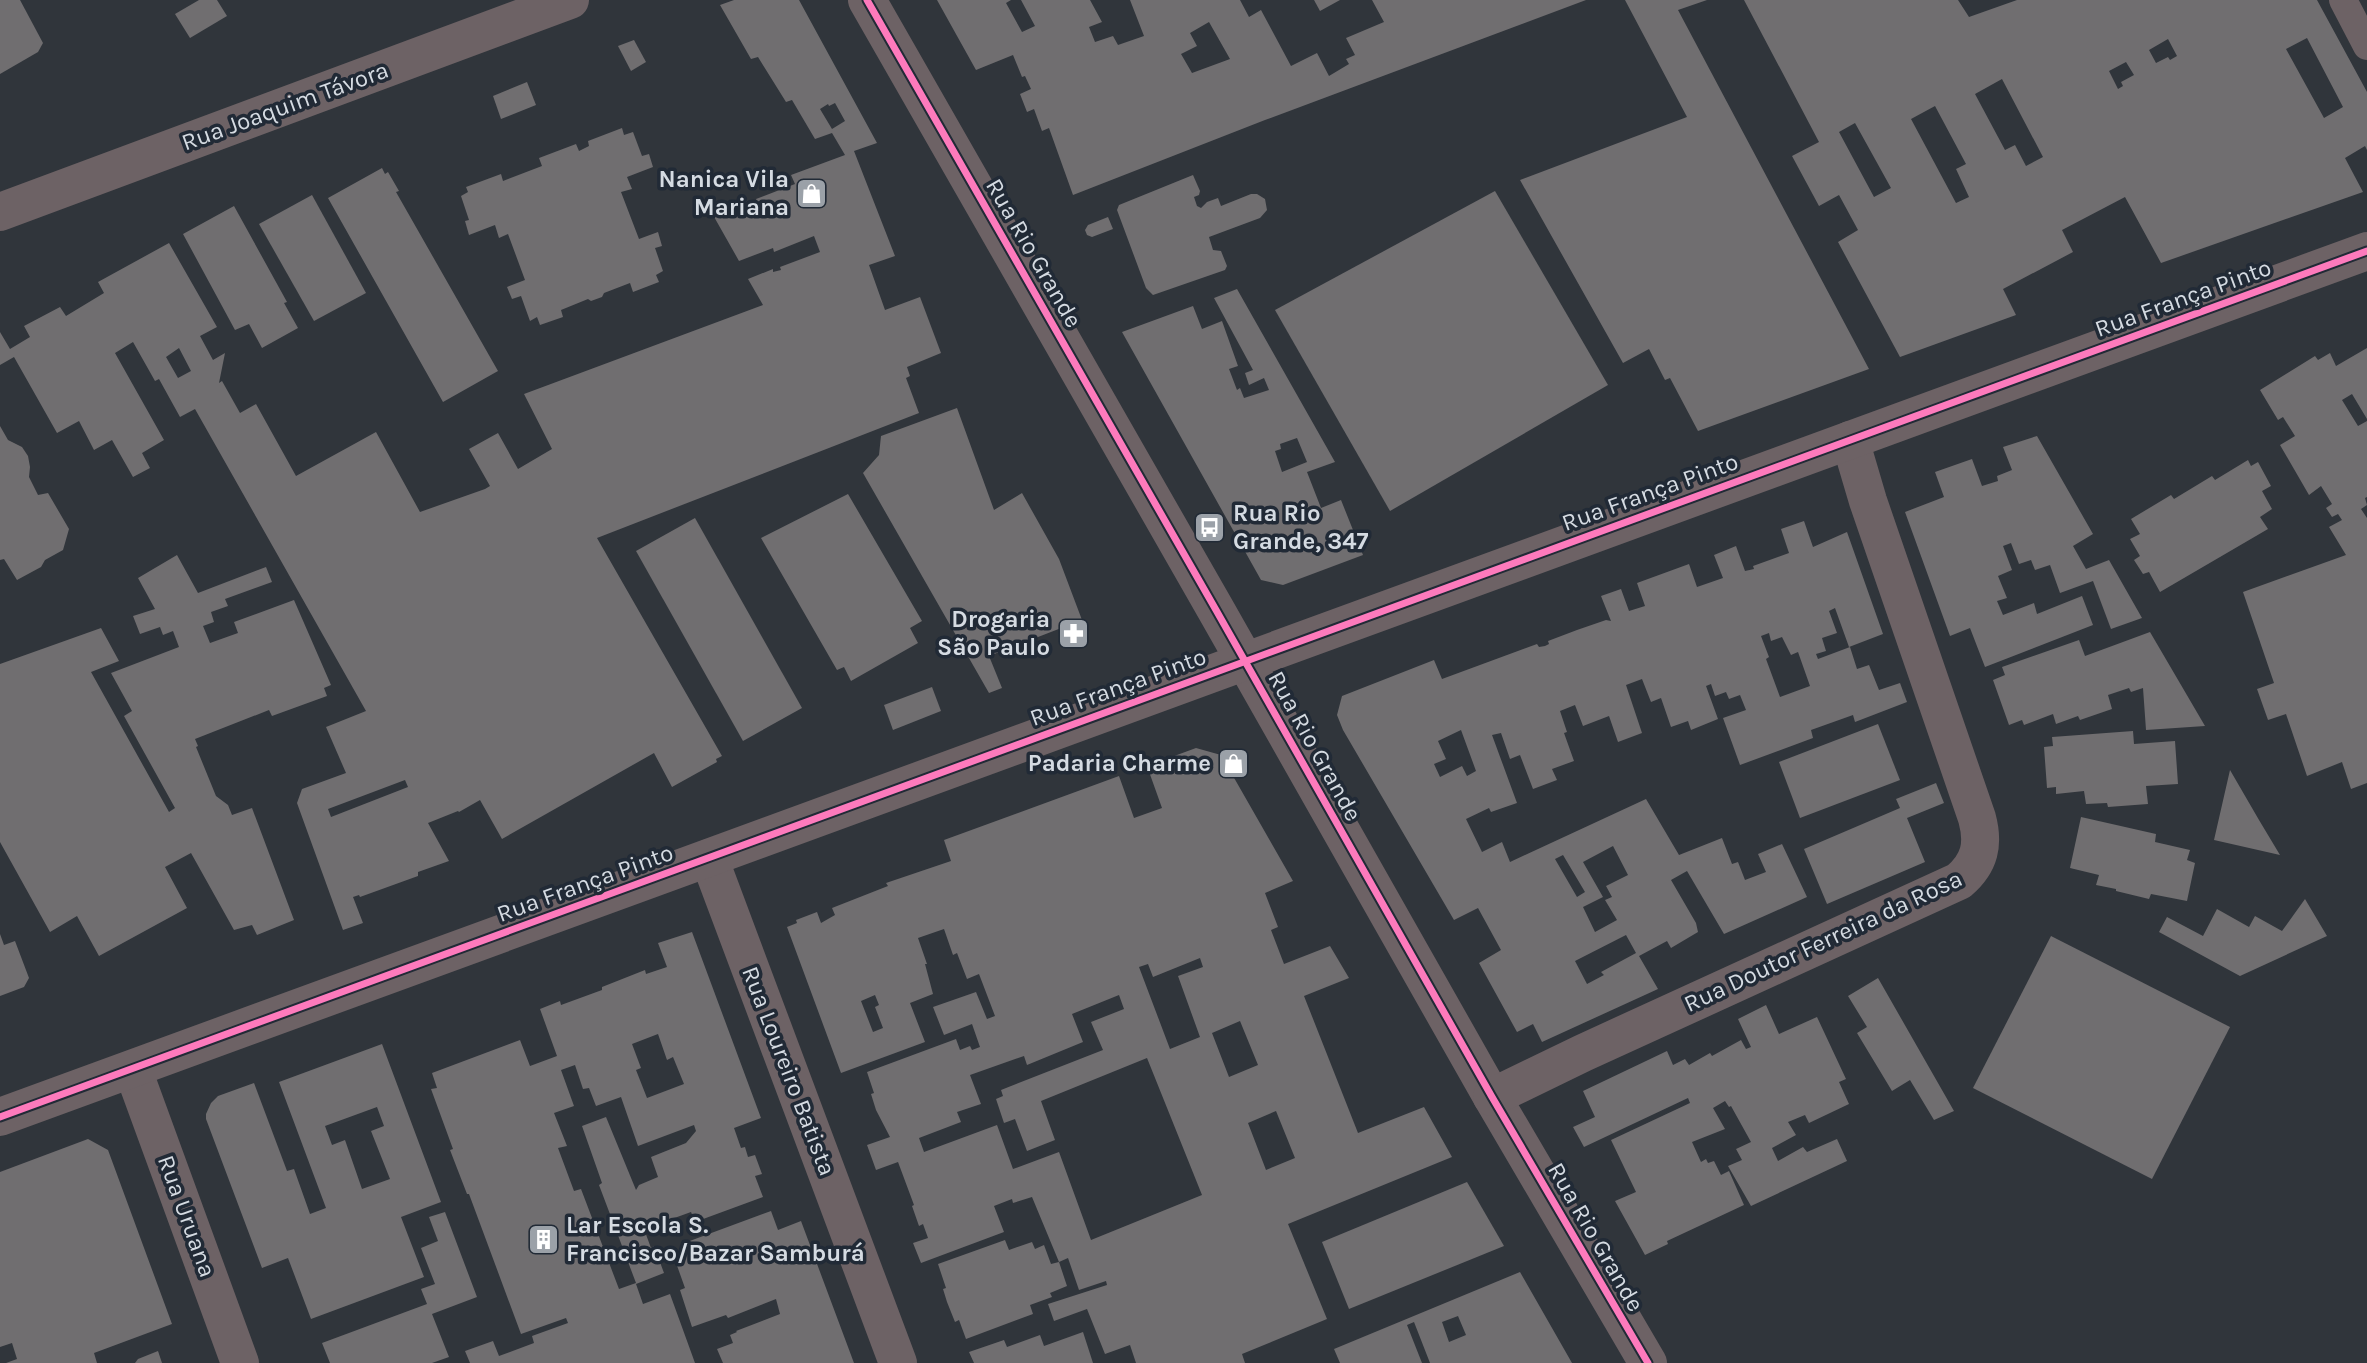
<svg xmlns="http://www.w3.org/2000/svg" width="2367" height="1363" viewBox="0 0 2367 1363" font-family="Karla,sans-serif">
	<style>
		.building { fill: #706e70; fill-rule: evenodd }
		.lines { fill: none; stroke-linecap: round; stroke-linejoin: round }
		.lane { stroke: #6d6265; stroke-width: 28 }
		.street { stroke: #6d6265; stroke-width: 38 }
		.cycleway-casing { stroke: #212a36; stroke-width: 11 }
		.cycleway { stroke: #fd7abc; stroke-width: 7 }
		.labels { text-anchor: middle; stroke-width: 7; stroke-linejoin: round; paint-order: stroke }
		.street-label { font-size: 24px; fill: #d5dbe2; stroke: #212a36 }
		.poi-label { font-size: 24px; font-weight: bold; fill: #d5dbe2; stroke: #212a36; text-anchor: end }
	</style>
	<rect width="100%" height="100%" fill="#30353b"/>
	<g class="building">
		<path d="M0 0H20L43 43 38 52 0 74Z"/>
		<path d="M199 0H217L227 16 190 38 175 14Z"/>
		<path d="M734 0H799L877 143 854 151 895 256 869 265 885 310 920 297 941 353 907 367 910 376 906 378 919 413 597 538 722 756 716 759 717 762 672 787 654 753 502 839 480 800 459 812 458 811 428 823 449 861 418 872V876L360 897 359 895 353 897 363 923 343 930 297 803 302 789 346 773 326 727 366 711 195 409 180 417 159 379 155 381 133 342 115 353 164 440 142 453 150 468 133 477 112 440 94 450 79 421 57 433 14 357 0 365V332L10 349 30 337 24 326 60 307 66 316 104 293 98 282 169 243 217 327 200 336 213 360 225 353 219 383 222 381 240 413 256 404 296 476 376 432 420 512 485 489 490 486 469 449 498 433 518 469 552 449 524 394 763 305 748 279 773 269V272L781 270 780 267 820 252 814 236 774 252 773 248 739 261 713 215 748 201 750 204 757 201 756 199 795 184 791 175 845 155 832 133 815 139 792 100 786 102 758 57 751 59 720 5ZM835 103 845 121 832 129 820 109 828 104 829 106ZM179 348 191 371 178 378 166 357ZM405 780 408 787 331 817 328 809Z"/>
		<path d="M937 0H1011L1006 3 1022 32 1035 26 1021 0H1090L1102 22 1089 27 1095 42 1113 36 1118 45 1144 36 1130 0H1240L1249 17 1261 10 1291 66 1317 53 1329 76 1349 64 1346 59 1355 55 1346 38 1384 22 1372 0H1586L1265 120 1073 195 1049 128 1042 131 1034 109 1027 112 1020 94 1031 89 1025 76 1022 77 1013 55 976 70ZM1209 22 1230 59 1192 73 1181 54 1197 46 1190 33Z"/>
		<path d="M1314 0H1340L1320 11Z"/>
		<path d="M1625 0H1707L1678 10 1869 369 1698 431 1670 378 1665 380 1649 349 1623 363 1520 180 1687 117Z"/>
		<path d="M1744 0H1958L1969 17 2017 0H2317L2367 92V150L2365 146 2345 158 2363 192 2161 263 2125 197 2062 230 2073 252 2003 289 2016 315 1900 357 1838 242 1858 230 1839 195 1819 206 1792 156 1819 142ZM2307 38 2343 107 2324 118 2286 49ZM2168 39 2177 56 2170 60 2168 57 2156 63 2149 50ZM2126 62 2134 75 2121 82 2123 86 2118 89 2109 71ZM2002 79 2043 157 2026 166 2015 145 2005 150 1975 94ZM1935 106 1966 164 1956 169 1969 197 1956 203 1911 119ZM1855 123 1891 188 1874 197 1839 132Z"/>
		<path d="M634 40 646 62 631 71 618 46Z"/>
		<path d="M527 82 536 105 501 119 493 96Z"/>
		<path d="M622 128 624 135 633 132 642 156 649 154 653 167 627 177 632 189 621 192 639 239 658 232 662 246 655 248 663 271 656 275 659 282 633 292 630 283 604 293 602 297 591 301 588 299 561 310 563 317 540 325 537 317 530 321 521 296 512 299 507 287 525 280 508 234 499 238 495 225 469 235 465 221 469 220 461 196 468 192 466 187 501 174 503 181 542 166 539 158 576 144 579 151 589 146 588 141Z"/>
		<path d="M382 168 385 174 388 172 399 191 396 192 498 371 443 402 328 198Z"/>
		<path d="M1193 175 1200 191 1199 195 1194 197 1197 206 1201 208 1207 202 1218 198 1221 206 1251 194H1257L1265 199 1267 210 1260 218 1209 237 1213 250 1221 251 1227 266 1225 270 1153 295 1146 288 1117 210 1119 205Z"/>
		<path d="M1495 191 1608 385 1390 511 1275 310Z"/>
		<path d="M312 195 366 293 314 321 259 224Z"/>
		<path d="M234 206 287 302 284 303 298 328 262 348 249 324 235 330 183 234Z"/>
		<path d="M1108 217 1113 229 1092 237 1087 235 1085 230 1088 225Z"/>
		<path d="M1237 289 1335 462 1307 472 1321 508 1341 500 1363 555 1283 585 1261 580 1122 332 1193 306 1202 329 1222 321 1238 366 1229 369 1237 390 1240 388 1244 398 1269 390 1264 378 1249 385 1245 373 1253 370 1214 298ZM1297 438 1307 462 1282 472 1275 451 1281 449 1280 444Z"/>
		<path d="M2367 348V419L2352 394 2342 400 2358 426 2367 421V497L2365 498 2367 505 2361 509 2367 518V783L2351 789 2342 762 2307 776 2286 714 2268 720 2257 689 2274 683 2243 592 2346 555 2329 527 2342 520 2338 514 2332 517 2326 508 2332 504 2321 486 2309 495 2280 445 2295 436 2283 417 2278 420 2260 390 2315 356 2318 360 2330 353 2336 366Z"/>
		<path d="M957 408 994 510 1022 493 1059 559 1082 620 989 656 1002 688 989 693 863 473 879 455 881 436Z"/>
		<path d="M0 426 8 440 22 447 28 456 30 467 29 477 38 495 48 493 69 529 63 550 45 560 41 567 17 580 4 559 0 560Z"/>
		<path d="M2037 436 2093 534 2073 546 2086 569 2109 560 2142 618 2111 629 2093 581 2060 593 2050 565 2035 570 2031 560 2019 564 2011 543 2003 546 2012 570 1998 576 2007 598 1997 601 2003 615 2034 603 2037 614 2082 596 2093 625 1985 667 1970 628 1950 636 1905 512 1944 497 1935 472 1972 459 1982 486 1998 481 1997 476 2012 470 2003 447Z"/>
		<path d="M2248 460 2251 466 2258 462 2271 486 2262 491 2272 509 2260 517 2268 529 2160 592 2149 572 2143 574 2134 560 2140 556 2130 539 2140 534 2131 519 2171 495 2174 499 2212 476 2215 480Z"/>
		<path d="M848 494 922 621 910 628 918 643 851 681 844 667 837 670 761 538Z"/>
		<path d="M695 518 802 708 743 741 636 551Z"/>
		<path d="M1804 521 1813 547 1847 532 1883 634 1849 647 1835 608 1829 611 1837 633 1822 638 1826 651 1816 654 1818 659 1850 647 1857 669 1869 665 1879 690 1900 683 1907 702 1855 722 1853 715 1811 730 1813 738 1740 765 1723 718 1746 710 1740 695 1729 699 1726 692 1715 696 1711 684 1706 686 1718 719 1691 730 1688 721 1671 727 1661 698 1651 702 1642 679 1626 685 1642 733 1618 742 1609 716 1583 726 1575 705 1560 711 1567 732 1564 733 1574 761 1552 769 1557 780 1533 789 1520 755 1510 759 1501 733 1492 735 1517 803 1491 812 1489 808 1466 819 1482 852 1502 842 1510 862 1646 799 1679 855 1722 838 1732 864 1738 862 1745 880 1766 872 1758 854 1782 844 1807 897 1724 934 1687 871 1671 880 1696 923 1698 932 1671 948 1667 941 1639 956 1658 989 1542 1042 1533 1024 1517 1032 1479 963 1501 950 1478 908 1454 920 1343 730 1337 715 1342 696 1434 660 1442 679 1537 644 1539 647 1545 646 1549 644 1548 641 1577 630 1606 620 1611 621 1601 596 1621 589 1629 611 1645 606 1637 583 1689 564 1697 587 1723 578 1714 555 1736 546 1745 571 1754 569 1753 566 1789 553 1781 529ZM1769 633 1771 641 1782 637 1791 655 1798 652 1810 686 1780 697 1766 659 1769 657 1761 636ZM1461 730 1476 771 1467 776 1462 766 1440 777 1434 764 1446 759 1438 741ZM1613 846 1628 875 1606 886 1612 897 1605 900 1617 920 1595 932 1583 907 1603 897 1583 862ZM1563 855 1585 892 1577 897 1555 859ZM1626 935 1636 953 1601 972 1604 975 1587 984 1575 961Z"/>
		<path d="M177 555 198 593 266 567 272 582 225 599 228 606 211 612 214 622 203 626 210 643 238 633 234 622 294 600 331 685 324 688 327 696 272 716 269 710 195 739 198 746 196 747 216 796 228 805 232 815 252 808 294 920 257 935 252 925 234 930 191 853 165 867 187 908 99 956 77 916 50 932 0 842V664L101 628 119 661 91 672 169 812 175 808 124 716 132 711 111 673 179 647 173 631 163 635 160 627 140 634 133 616 155 609 138 578Z"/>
		<path d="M2150 632 2205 726 2146 730 2143 688 2131 692 2129 688 2108 695 2112 709 2080 720 2078 716 2056 724 2053 714 2024 725 2022 720 2009 725 1993 680 2005 675 2002 667 2079 640 2085 656Z"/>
		<path d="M932 687 941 711 893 730 884 705Z"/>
		<path d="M1878 724 1900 780 1800 818 1779 762Z"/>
		<path d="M2133 731 2134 744 2175 741 2178 784 2146 786 2148 804 2108 807 2107 803 2086 804 2084 791 2056 794V787L2047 788 2044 747 2053 746 2052 737Z"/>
		<path d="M1196 748 1221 755 1293 881 1265 893 1278 927 1271 930 1284 964 1330 946 1349 978 1304 996 1358 1133 1424 1107 1452 1157 1288 1224 1327 1319 1242 1354 1245 1363H1136L1130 1345 1105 1354 1087 1309 1054 1321 1048 1304 1107 1285 1106 1281 1079 1290 1068 1258 1059 1262 1032 1197 1013 1203 1012 1199 994 1206 1004 1232 921 1263 913 1243 928 1238 923 1224 919 1226 912 1206 914 1205 898 1162 876 1170 867 1145 890 1137 876 1110 871 1094 874 1093 867 1072 956 1039 960 1050 970 1046 972 1050 980 1047 972 1024 944 1035 933 1007 976 992 987 1019 995 1016 979 974 967 979 957 953 953 955 944 929 918 938 927 964H925L933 994 910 1003 925 1042 841 1073 787 927 797 923 796 920 817 912 821 923 835 915 832 908 888 886 886 883 951 861 944 840 1119 776 1134 818 1162 808 1147 766ZM1200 958 1203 967 1178 976 1200 1037 1170 1049 1139 967 1148 964 1153 977ZM875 995 879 1005 875 1007 883 1028 873 1032 861 1001ZM1119 995 1124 1009 1091 1022 1103 1050 1001 1090 1003 1096 996 1099 1004 1123 1015 1119 1027 1151 1055 1140 1041 1101 1147 1058 1202 1195 1091 1240 1059 1152 1013 1169 997 1125 924 1152 919 1138 961 1122 957 1112 981 1104 970 1075 1024 1056 1027 1065 1083 1042 1072 1014ZM1240 1021 1258 1065 1229 1077 1212 1033ZM1276 1111 1295 1158 1266 1170 1248 1123Z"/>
		<path d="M2230 770 2259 820 2280 855 2214 840Z"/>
		<path d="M1936 783 1944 803 1907 818 1925 862 1827 904 1804 849 1900 808 1896 799Z"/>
		<path d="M2081 817 2156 834 2155 842 2190 850 2187 860 2195 863 2187 901 2151 894 2149 899 2116 891V889L2096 885 2099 875 2070 868Z"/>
		<path d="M2305 899 2327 936 2240 976 2159 932 2167 917 2203 936 2217 909 2249 927 2255 916 2282 931Z"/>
		<path d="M692 932 761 1118 734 1128 741 1148 745 1147 748 1157 755 1155 762 1174 755 1176 763 1197 695 1222 691 1212 644 1229 651 1248 654 1246 664 1273 636 1284 643 1304 670 1294 695 1363H470L465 1351 493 1341 499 1356 534 1343 532 1336 568 1323 566 1318 521 1334 469 1194H467L450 1150 453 1149 431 1089 437 1088 432 1073 520 1040 530 1066 557 1056 540 1009 560 1001 561 1005 602 990V987L645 970 646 974 667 967 658 943ZM658 1034 667 1060 673 1057 684 1084 647 1098 636 1070 641 1068 632 1044ZM575 1065 583 1089 589 1088 596 1106 621 1097 638 1146 694 1125 696 1131 686 1143 651 1157 658 1177 639 1185 636 1190 606 1117 582 1126 602 1183 599 1185 636 1283 619 1289 581 1189 574 1191 558 1148 567 1146 554 1113 574 1106 561 1070Z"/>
		<path d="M0 934 4 945 15 941 29 978 24 987 0 996Z"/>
		<path d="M2051 936 2230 1027 2152 1179 1973 1088Z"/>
		<path d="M1878 978 1954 1111 1934 1120 1910 1080 1892 1091 1857 1033 1867 1027 1848 996Z"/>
		<path d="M1766 1005 1779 1034 1817 1017 1846 1079 1839 1082 1849 1104 1809 1123 1805 1115 1788 1122 1796 1135 1772 1148 1778 1161 1803 1147 1807 1152 1837 1139 1847 1161 1751 1206 1728 1166 1742 1160 1736 1149 1751 1142 1731 1106 1729 1107 1725 1101 1713 1108 1725 1129 1692 1142 1701 1162 1706 1159 1708 1163 1714 1161 1721 1175 1729 1171 1744 1205 1667 1241 1668 1244 1645 1255 1615 1201 1636 1192 1611 1140 1690 1103 1688 1098 1584 1147 1573 1127 1595 1117 1583 1091 1667 1051 1673 1065 1685 1059 1689 1065 1710 1053 1712 1056 1741 1040 1746 1049 1751 1047 1738 1019Z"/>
		<path d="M382 1044 441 1202 401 1217 424 1277 311 1319 288 1258 262 1268 206 1119V1114L211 1103 218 1096 254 1083 287 1171 294 1169 310 1214 326 1208 279 1082ZM377 1107 384 1126 371 1131 390 1179 362 1189 345 1140 332 1145 325 1126Z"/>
		<path d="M88 1139 108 1150 172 1324 94 1353 97 1363H6L17 1359 12 1343 0 1347V1172Z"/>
		<path d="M1467 1182 1504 1246 1349 1309 1322 1242Z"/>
		<path d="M771 1211 778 1230 801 1221 854 1363H723L717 1349 733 1343 730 1335 737 1332 736 1331 780 1314 776 1299 728 1318 726 1315 692 1327 680 1290 685 1288 675 1260 691 1253 687 1242Z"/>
		<path d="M445 1212 477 1297 432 1314 449 1357 432 1363H330L322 1343 427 1304 421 1289 435 1284 421 1248 438 1241 429 1217Z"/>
		<path d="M1005 1240 1009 1250 1032 1242 1035 1249 1044 1245 1051 1264 1059 1262 1067 1286 1050 1293 1052 1297 1030 1305 1033 1314 966 1339 959 1320 955 1322 947 1302 943 1289 946 1288 938 1264Z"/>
		<path d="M1520 1272 1572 1363H1430L1414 1322 1407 1325 1422 1363H1340L1334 1349ZM1458 1316 1466 1335 1449 1342 1442 1322Z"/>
		<path d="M1083 1332 1093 1363H974L969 1352 1004 1340 1007 1347 1040 1335 1044 1346Z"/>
		<path d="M158 1351 162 1363H135L138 1359Z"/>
	</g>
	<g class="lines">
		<path class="lane" d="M2343 0 2367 46"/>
		<g class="street">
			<path d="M867 0 1216 610 1492 1097 1648 1363"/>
			<path d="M0 212 570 0"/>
			<path d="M709 858 898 1363"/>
			<path d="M133 1070 240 1363"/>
			<path d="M1492 1097 1583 1053 1959 881C1980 863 1984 844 1977 818L1868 501 1850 440"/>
			<path d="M0 1117 2367 251"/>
		</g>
		<defs>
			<g id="cycleway">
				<path d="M867 0 1216 610 1492 1097 1648 1363"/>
				<path d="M0 1117 2367 251"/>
			</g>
		</defs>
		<use href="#cycleway" class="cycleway-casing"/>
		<use href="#cycleway" class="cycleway"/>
	</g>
	<defs>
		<symbol id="shop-square" viewBox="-11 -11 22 22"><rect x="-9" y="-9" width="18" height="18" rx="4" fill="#9ba1a8" stroke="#212a36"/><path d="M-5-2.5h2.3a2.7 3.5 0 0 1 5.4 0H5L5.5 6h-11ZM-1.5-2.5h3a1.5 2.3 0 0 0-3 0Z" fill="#fff"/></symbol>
		<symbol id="bus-square" viewBox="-11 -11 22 22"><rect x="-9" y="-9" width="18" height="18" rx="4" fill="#9ba1a8" stroke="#212a36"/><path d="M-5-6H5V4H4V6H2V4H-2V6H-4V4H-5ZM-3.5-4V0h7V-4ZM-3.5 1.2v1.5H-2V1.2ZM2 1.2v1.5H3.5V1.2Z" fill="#fff"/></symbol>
		<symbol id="pharmacy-square" viewBox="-11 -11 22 22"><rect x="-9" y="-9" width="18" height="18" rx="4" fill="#9ba1a8" stroke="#212a36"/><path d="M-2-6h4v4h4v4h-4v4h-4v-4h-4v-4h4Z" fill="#fff"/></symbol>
		<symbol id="building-square" viewBox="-11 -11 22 22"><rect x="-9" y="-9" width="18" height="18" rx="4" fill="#9ba1a8" stroke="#212a36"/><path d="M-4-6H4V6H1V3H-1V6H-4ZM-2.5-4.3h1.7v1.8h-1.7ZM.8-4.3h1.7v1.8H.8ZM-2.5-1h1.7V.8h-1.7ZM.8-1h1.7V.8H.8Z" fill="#fff"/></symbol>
	</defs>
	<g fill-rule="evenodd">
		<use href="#shop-square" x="794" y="176" width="35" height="35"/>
		<use href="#bus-square" x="1192" y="510" width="35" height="35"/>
		<use href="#pharmacy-square" x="1056" y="616" width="35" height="35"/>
		<use href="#shop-square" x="1216" y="746" width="35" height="35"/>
		<use href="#building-square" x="526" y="1222" width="35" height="35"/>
	</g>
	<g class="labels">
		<g class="street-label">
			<text transform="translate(285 106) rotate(-20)" y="8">Rua Joaquim Távora</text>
			<text transform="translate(1034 253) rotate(60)" y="8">Rua Rio Grande</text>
			<text transform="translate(2183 298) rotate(-20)" y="8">Rua França Pinto</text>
			<text transform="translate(1650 492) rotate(-20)" y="8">Rua França Pinto</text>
			<text transform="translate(1118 687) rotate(-20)" y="8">Rua França Pinto</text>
			<text transform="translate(1315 746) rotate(61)" y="8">Rua Rio Grande</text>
			<text transform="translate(585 883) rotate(-20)" y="8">Rua França Pinto</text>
			<text transform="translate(1823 941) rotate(-25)" y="8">Rua Doutor Ferreira da Rosa</text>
			<text transform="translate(789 1071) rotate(69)" y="8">Rua Loureiro Batista</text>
			<text transform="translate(187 1216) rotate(70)" y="8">Rua Uruana</text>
			<text transform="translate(1596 1237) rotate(60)" y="8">Rua Rio Grande</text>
		</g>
		<g class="poi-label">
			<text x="789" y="187">Nanica Vila<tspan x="789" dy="28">Mariana</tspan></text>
			<text x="1233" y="521" text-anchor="start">Rua Rio<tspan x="1233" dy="28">Grande, 347</tspan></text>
			<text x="1050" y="627">Drogaria<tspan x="1050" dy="28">São Paulo</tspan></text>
			<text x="1211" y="771">Padaria Charme</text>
			<text x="566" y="1233" text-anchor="start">Lar Escola S.<tspan x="566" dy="28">Francisco/Bazar Samburá</tspan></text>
		</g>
	</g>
</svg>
